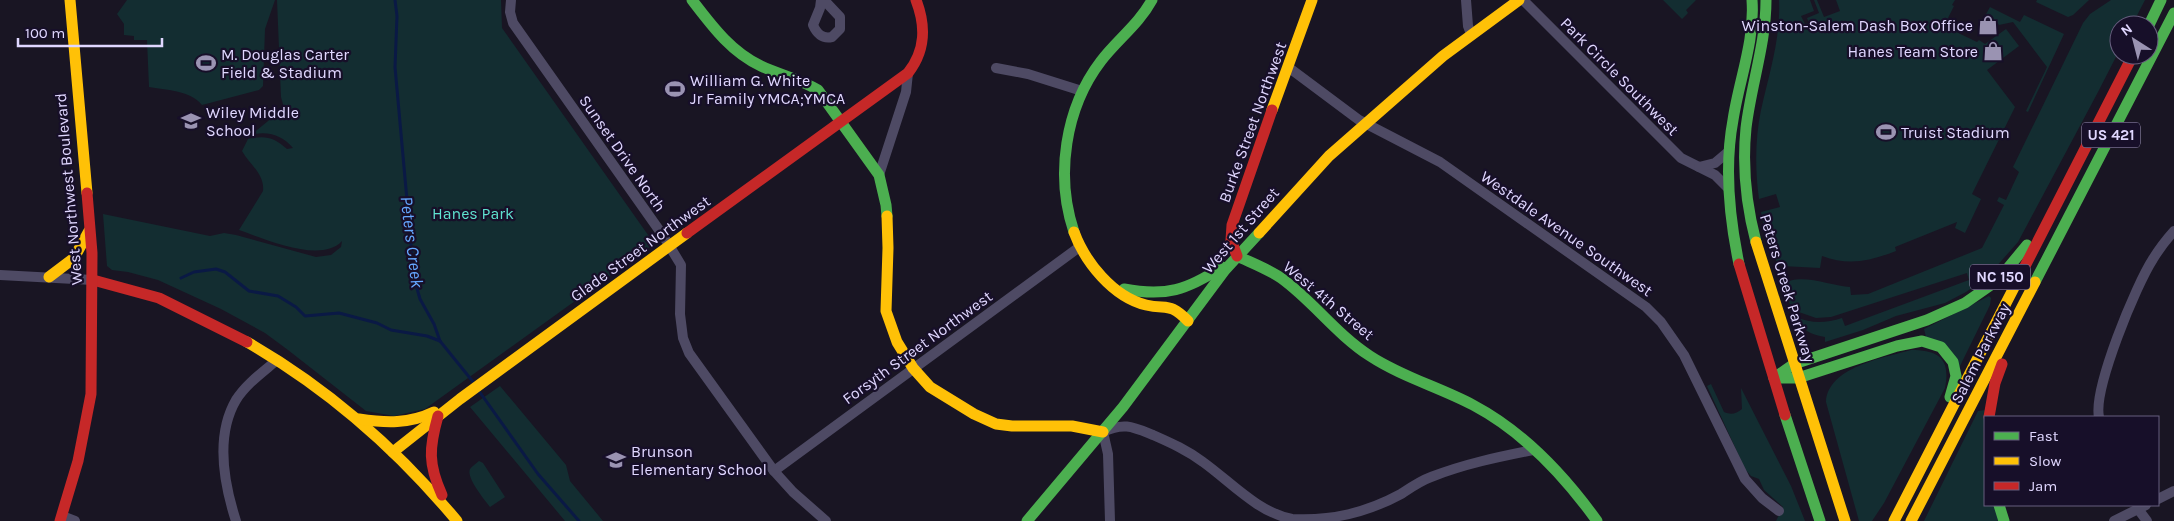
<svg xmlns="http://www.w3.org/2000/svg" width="2174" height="521" viewBox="0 0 2174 521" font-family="Karla,sans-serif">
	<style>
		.green { fill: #132d31 }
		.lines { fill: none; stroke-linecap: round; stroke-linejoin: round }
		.stream { stroke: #0a1945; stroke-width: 3 }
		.street { stroke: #4e4a64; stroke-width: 10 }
		.fast { stroke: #4caf50; stroke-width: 11 }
		.slow { stroke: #ffc107; stroke-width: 11 }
		.jam { stroke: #c62828; stroke-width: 11 }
		.labels { text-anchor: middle; stroke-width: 4.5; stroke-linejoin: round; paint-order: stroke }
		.shield { fill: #170f29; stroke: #a49bbf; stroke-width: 1 }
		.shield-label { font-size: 15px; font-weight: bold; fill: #e0d7ff }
		.poi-label { font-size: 16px; fill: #e0d7ff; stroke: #170f29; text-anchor: start }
		.street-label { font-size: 16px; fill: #e0d7ff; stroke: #170f29 }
		.park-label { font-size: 16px; fill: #5fe3d0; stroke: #170f29 }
		.water-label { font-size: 18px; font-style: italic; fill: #65a7ff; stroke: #170f29 }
	</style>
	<rect width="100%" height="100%" fill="#191523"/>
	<g class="green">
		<path d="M127 0H275L265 29 263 86 259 90 202 105C190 90 165 90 149 87L147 40H134V36L124 35V24L117 14Z"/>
		<path d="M277 0H501L502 28 653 242 650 247 425 409 394 416 366 411 288 350 265 333 221 309 158 280 128 272 112 270 107 266 103 214 210 236 224 233 236 235 316 257 331 255 341 247 342 241C321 264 265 239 239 230L263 191C265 174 249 164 242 151L248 139C265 135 274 137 287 149L293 148C283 136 268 130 251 135L284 108 281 97Z"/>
		<path d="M1663 0H1696L1686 10 1688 13 1682 19Z"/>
		<path d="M1779 0H1810L1814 11 1801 16 1805 24 1809 23 1807 18 1819 13 1814 0H1817L1824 17 1840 11 1836 0H1955L1952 5 1954 6 1948 18 1952 20 1948 28 1977 42 1979 40 1985 44 2006 29 2019 46 1987 70 2015 107 1972 194 1981 199 1965 233 1955 228 1957 222 1895 247 1896 251C1870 261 1849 266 1822 256L1820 268 1782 266C1768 258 1764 226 1761 212L1780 207 1776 194 1759 199C1755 170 1755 139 1761 110 1769 74 1781 38 1779 0Z"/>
		<path d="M2037 0H2089L2073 15 2068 17 2036 2Z"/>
		<path d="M2111 0H2145L2132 25H2119V51L2098 92 2018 242 1987 277 1966 292 1945 303 1896 316 1863 330 1825 342V337C1811 335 1802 330 1796 317 1812 324 1826 323 1842 318L1845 326 1969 280 1967 273 1831 317 1816 318 1793 310 1788 300V287L1784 284C1799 272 1832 286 1850 287L1851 295 1868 294 1982 248 2004 205 1997 201 1999 197 2006 200 2019 172 2013 167 2083 23 2090 14Z"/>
		<path d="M1990 7 2020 22 2024 15 2064 34 2028 112 2026 111 2047 67 2013 22 1999 25 1996 21 1985 16Z"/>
		<path d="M1989 296 1991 298 1990 305 1959 368 1926 337 1924 329Z"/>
		<path d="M1911 350C1938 350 1951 358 1945 388L1884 503 1872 521H1859L1826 402C1828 367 1883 358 1911 350Z"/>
		<path d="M1711 384 1724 412C1731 415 1736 414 1742 409L1741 388 1791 486 1805 521H1776L1783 507 1764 490 1759 479 1751 476 1745 469 1707 386Z"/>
		<path d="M500 386 566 465 570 481 603 521H565L470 407Z"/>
		<path d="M1985 410C1981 441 1985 473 1985 505H1995L2000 521H1924L1978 411Z"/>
		<path d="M479 461 483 463 505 497 490 507C485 500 466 478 470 469 472 466 476 464 479 461Z"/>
	</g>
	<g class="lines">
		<g class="stream">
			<path d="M395 0 397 16 395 67 414 278 420 299 434 324 440 341 474 383"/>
			<path d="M181 278 194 272 216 269 225 272 249 291 278 296 296 307 305 316 339 313 377 323 391 330 427 336 440 341"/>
			<path d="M479 391 538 474 579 521"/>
		</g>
		<g class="street">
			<path d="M511 0 510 12 513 23 664 237 681 265 680 314 683 338 689 353 774 471 793 492 826 521"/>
			<path d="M821 0 820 8 813 25C817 34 822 39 832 37L840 29V17L824 0"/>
			<path d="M1466 0 1468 26 1471 34"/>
			<path d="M1523 0 1681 158 1715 175 1728 188"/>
			<path d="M1288 67 1359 120 1440 162 1646 307 1661 322 1684 355 1745 479 1762 498 1779 511"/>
			<path d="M996 68 1028 74 1082 91"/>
			<path d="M1699 167 1715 163 1728 152"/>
			<path d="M879 175 906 92 908 73"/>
			<path d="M0 275 93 280"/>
			<path d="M2099 417C2093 389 2136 285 2153 259 2159 249 2166 240 2174 231"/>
			<path d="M774 471 1078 248"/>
			<path d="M2158 499 2174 491"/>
			<path d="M2138 509 2147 521"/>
			<path d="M62 516 75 521"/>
			<path d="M236 521C224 484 215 436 236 400 246 384 263 372 277 360"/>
			<path d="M1110 521 1108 454 1103 432C1124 422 1133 427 1153 435 1171 443 1187 450 1203 462 1231 482 1257 512 1292 519 1332 521 1366 513 1401 494 1410 488 1420 481 1431 477 1464 464 1498 457 1533 450"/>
			<path d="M2114 521 2146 505"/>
		</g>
		<g class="fast">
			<path d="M692 0C712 26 731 52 761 66 780 75 800 79 818 90L879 175 886 205 887 216"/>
			<path d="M2149 25 2161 0"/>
			<path d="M1074 232C1055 176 1065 108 1101 61 1117 40 1139 24 1152 0"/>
			<path d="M1756 242C1746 204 1742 168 1746 128 1751 85 1766 44 1766 0"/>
			<path d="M1237 256C1252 263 1268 269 1281 278 1313 301 1336 334 1370 356 1402 377 1439 387 1473 405 1524 432 1564 475 1597 521"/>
			<path d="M1739 264C1729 216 1724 168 1733 120 1739 80 1755 41 1752 0"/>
			<path d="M2035 282 2174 13"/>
			<path d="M1124 289C1166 297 1187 290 1222 267"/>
			<path d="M1774 378 1794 364 1927 320 1965 303 1998 280 2027 245"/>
			<path d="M1774 378H1798L1897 346 1922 341 1941 347 1953 362 1956 376 1950 397"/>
			<path d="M1785 415 1820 521"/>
			<path d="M1999 505 2004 521"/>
			<path d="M1027 521 1123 407 1225 270 1259 233"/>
		</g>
		<g class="slow">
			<path d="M70 0 87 193"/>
			<path d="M1272 110 1312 0"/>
			<path d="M887 216 888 248 886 311 897 342 913 368 930 387 974 414 996 424 1012 426H1072L1103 432"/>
			<path d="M1074 232C1085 262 1113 297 1146 305 1168 310 1169 302 1188 321"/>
			<path d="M1259 233 1329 156 1443 56 1519 0"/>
			<path d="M1756 242 1845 521"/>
			<path d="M49 277 74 258 89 231"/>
			<path d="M247 342C329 389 397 449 457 521"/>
			<path d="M359 419C386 423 409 424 434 412"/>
			<path d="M393 452 460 399 687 233"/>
			<path d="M1894 521 2022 272"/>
			<path d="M1911 521 2035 282"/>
		</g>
		<g class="jam">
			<path d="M687 233 908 73C926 50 926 26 916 0"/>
			<path d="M1237 256 1231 240 1232 225 1272 110"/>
			<path d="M1739 264 1785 415"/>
			<path d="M2022 272 2133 55"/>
			<path d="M93 280 159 298 247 342"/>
			<path d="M438 416C429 448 428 464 442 495"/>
			<path d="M1989 417 1995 383 2002 364"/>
			<path d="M60 521 78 461 91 394 92 253 87 193"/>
		</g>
	</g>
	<defs>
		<symbol id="shop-bare" viewBox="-9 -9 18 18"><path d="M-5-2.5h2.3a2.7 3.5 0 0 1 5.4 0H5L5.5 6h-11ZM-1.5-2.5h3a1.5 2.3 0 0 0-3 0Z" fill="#9a93b2" stroke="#170f29" stroke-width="2.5" paint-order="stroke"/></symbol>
		<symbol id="stadium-bare" viewBox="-9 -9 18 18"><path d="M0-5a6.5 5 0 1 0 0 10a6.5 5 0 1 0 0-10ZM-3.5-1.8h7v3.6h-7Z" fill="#9a93b2" stroke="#170f29" stroke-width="2.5" paint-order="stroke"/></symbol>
		<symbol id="school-bare" viewBox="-9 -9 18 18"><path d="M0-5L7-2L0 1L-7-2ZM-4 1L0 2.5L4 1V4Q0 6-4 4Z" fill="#9a93b2" stroke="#170f29" stroke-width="2.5" paint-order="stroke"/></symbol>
	</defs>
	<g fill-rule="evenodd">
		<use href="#shop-bare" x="1974" y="11" width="28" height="28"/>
		<use href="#shop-bare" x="1979" y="37" width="28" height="28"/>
		<use href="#stadium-bare" x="192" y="49" width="28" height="28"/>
		<use href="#stadium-bare" x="661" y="75" width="28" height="28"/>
		<use href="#school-bare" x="177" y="107" width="28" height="28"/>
		<use href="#stadium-bare" x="1872" y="118" width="28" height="28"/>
		<use href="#school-bare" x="602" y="446" width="28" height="28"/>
	</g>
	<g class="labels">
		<g class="shield">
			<rect x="2082" y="122.5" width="58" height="25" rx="4"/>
			<rect x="1970" y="264.5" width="60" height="25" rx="4"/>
		</g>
		<g class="shield-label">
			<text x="2111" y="140">US 421</text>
			<text x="2000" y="282">NC 150</text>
		</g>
		<g class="poi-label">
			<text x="1973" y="31" text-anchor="end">Winston-Salem Dash Box Office</text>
			<text x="1978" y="57" text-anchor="end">Hanes Team Store</text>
			<text x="221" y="60">M. Douglas Carter<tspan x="221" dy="18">Field &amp; Stadium</tspan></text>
			<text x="690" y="86">William G. White<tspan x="690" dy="18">Jr Family YMCA;YMCA</tspan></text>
			<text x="206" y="118">Wiley Middle<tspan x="206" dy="18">School</tspan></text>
			<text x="1901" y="138">Truist Stadium</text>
			<text x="631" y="457">Brunson<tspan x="631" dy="18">Elementary School</tspan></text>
		</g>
		<g class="street-label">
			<text transform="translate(1620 76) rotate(45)" y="6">Park Circle Southwest</text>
			<text transform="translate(1252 122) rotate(-70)" y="6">Burke Street Northwest</text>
			<text transform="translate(623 153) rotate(55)" y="6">Sunset Drive North</text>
			<text transform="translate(68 189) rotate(-95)" y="6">West Northwest Boulevard</text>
			<text transform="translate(1240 230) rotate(-49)" y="6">West 1st Street</text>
			<text transform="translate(1567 233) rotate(35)" y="6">Westdale Avenue Southwest</text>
			<text transform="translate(640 248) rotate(-36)" y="6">Glade Street Northwest</text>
			<text transform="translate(1788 288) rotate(73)" y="6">Peters Creek Parkway</text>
			<text transform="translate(1329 300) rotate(40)" y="6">West 4th Street</text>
			<text transform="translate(917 347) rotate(-36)" y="6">Forsyth Street Northwest</text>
			<text transform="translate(1980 353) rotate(-63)" y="6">Salem Parkway</text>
		</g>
		<g class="park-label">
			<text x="473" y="219">Hanes Park</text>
		</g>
		<g class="water-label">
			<text transform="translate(412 242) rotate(83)" y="6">Peters Creek</text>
		</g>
	</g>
	<rect x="1984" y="416" width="175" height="90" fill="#170f29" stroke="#675f7f"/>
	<rect x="1994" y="432" width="25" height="8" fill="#4caf50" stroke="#675f7f"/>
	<text x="2029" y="441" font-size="15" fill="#e0d7ff">Fast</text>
	<rect x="1994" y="457" width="25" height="8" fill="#ffc107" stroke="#675f7f"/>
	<text x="2029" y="466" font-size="15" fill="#e0d7ff">Slow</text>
	<rect x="1994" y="482" width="25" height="8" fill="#c62828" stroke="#675f7f"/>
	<text x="2029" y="491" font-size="15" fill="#e0d7ff">Jam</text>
	<g transform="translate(2134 40) rotate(324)"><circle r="24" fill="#170f29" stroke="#675f7f"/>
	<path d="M0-4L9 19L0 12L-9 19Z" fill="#9a93b2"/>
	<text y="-8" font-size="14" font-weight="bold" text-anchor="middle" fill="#e0d7ff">N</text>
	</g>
	<path d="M18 38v8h144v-8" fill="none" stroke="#e0d7ff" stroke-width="2.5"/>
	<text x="25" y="38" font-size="15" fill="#e0d7ff" stroke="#170f29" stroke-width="4" paint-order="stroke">100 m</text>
</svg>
